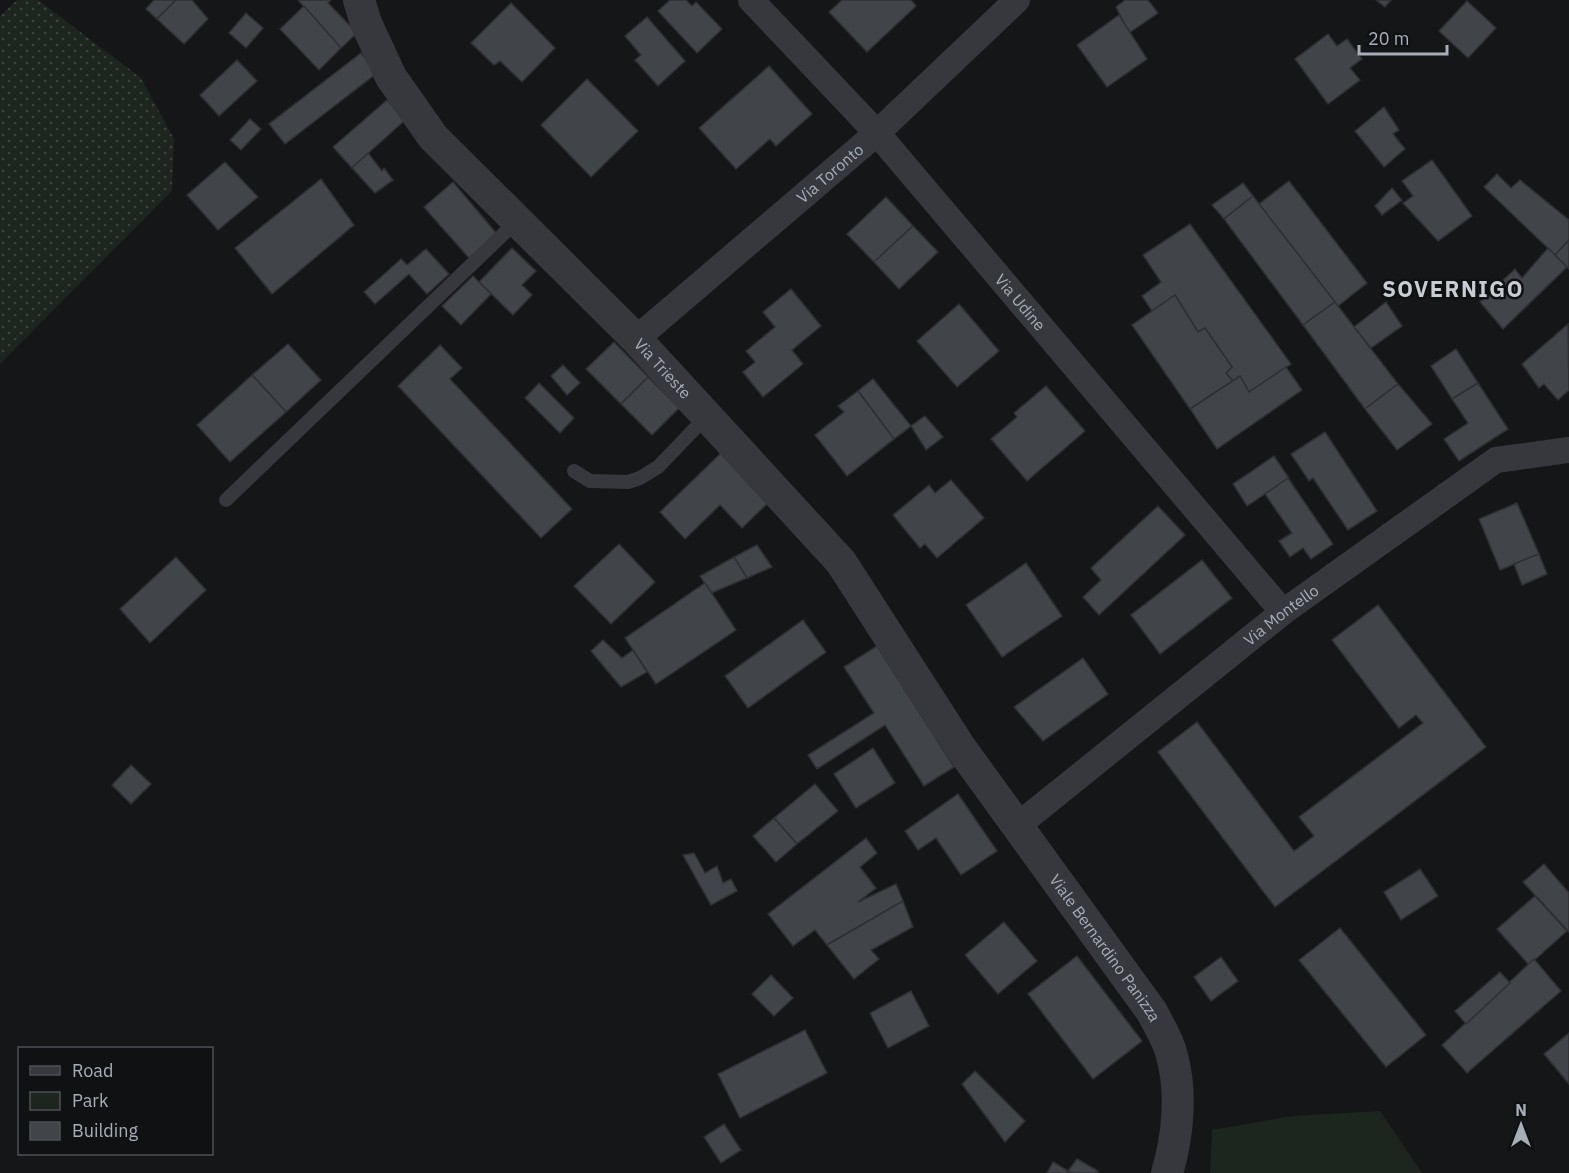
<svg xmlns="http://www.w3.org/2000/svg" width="1569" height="1173" viewBox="0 0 1569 1173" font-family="'IBM Plex Sans',sans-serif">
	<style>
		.grass { fill: url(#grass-dots) }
		.green { fill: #1d261e }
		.building { fill: #414448; stroke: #2f3034; stroke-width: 1.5 }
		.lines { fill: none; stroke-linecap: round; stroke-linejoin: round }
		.service { stroke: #36383d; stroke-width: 14 }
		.minor { stroke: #36383d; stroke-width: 26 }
		.tertiary { stroke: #36383d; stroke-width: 32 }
		.labels { text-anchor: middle; stroke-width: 5; stroke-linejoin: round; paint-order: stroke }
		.street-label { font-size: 16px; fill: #a7aeb8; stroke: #101113 }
		.district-label { font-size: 22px; font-weight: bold; letter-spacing: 1.5px; fill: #c8ccd4; stroke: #101113 }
	</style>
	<defs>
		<pattern id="grass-dots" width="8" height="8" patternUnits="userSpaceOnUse" patternTransform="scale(1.5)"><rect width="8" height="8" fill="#1d261e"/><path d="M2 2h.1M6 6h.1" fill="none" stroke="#3b433d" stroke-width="1.8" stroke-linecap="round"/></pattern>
	</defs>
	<rect width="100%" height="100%" fill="#151618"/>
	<path class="grass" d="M17 0H38L141 78 174 139 172 191 0 364V16Z"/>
	<path class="green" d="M1380 1111 1422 1173H1210L1212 1130 1293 1116Z"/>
	<g class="building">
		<path d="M154 0H176L157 19 146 9Z"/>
		<path d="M176 0H192L208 19 184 44 157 19Z"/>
		<path d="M298 0H331L328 3 357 33 341 48Z"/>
		<path d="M670 0H686L692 6 696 2 722 29 697 53 658 11Z"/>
		<path d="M842 0H911L916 6 867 52 829 12Z"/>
		<path d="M1125 0H1148L1158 13 1129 33 1116 7Z"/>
		<path d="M1376 0H1391L1385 7Z"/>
		<path d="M1467 1 1496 28 1468 58 1439 31Z"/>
		<path d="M511 3 555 48 522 82 500 61 494 65 471 43Z"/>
		<path d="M304 6 341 48 319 70 280 29Z"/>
		<path d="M246 13 263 28 246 48 229 33Z"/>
		<path d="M1119 15 1147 59 1107 87 1077 45Z"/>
		<path d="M647 17 685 61 658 86 635 60 641 55 625 36Z"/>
		<path d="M1328 34 1337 46 1347 39 1362 59 1350 68 1360 80 1328 104 1295 59Z"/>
		<path d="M361 53 377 73 285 144 269 124Z"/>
		<path d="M237 60 257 81 219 116 200 95Z"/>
		<path d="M769 66 812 114 776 146 770 139 736 169 699 128Z"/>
		<path d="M587 79 638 131 591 177 541 125Z"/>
		<path d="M387 100 405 120 352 168 333 147Z"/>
		<path d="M1384 107 1399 130 1393 134 1405 149 1384 167 1355 131Z"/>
		<path d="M250 119 261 129 241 150 230 140Z"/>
		<path d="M368 153 382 171 384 168 393 180 375 193 352 168Z"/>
		<path d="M1432 160 1472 216 1438 241 1403 203 1413 196 1402 181Z"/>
		<path d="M225 162 258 197 218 230 187 195Z"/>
		<path d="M1497 174 1511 188 1520 180 1569 220V240L1555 255 1484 187Z"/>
		<path d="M321 179 354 225 272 294 235 248Z"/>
		<path d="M1289 181 1367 283 1338 306 1259 204Z"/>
		<path d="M453 182 497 234 469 258 424 207Z"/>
		<path d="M1243 183 1253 196 1224 219 1212 205Z"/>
		<path d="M1392 188 1402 200 1382 215 1375 206Z"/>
		<path d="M1253 196 1335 302 1303 325 1224 219Z"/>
		<path d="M886 197 913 226 874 262 847 234Z"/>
		<path d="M1190 224 1291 364 1249 392 1240 376 1233 381 1226 373 1232 367 1205 328 1198 332 1175 295 1152 311 1142 296 1161 282 1143 255Z"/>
		<path d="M913 226 938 252 899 289 874 262Z"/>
		<path d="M1569 240V269L1555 255Z"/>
		<path d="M512 248 536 271 522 285 532 295 513 315 479 282Z"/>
		<path d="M1548 248 1567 267 1503 329 1480 302 1515 269 1522 278Z"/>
		<path d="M426 249 449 274 427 294 409 274 375 304 364 292 401 259 407 265Z"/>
		<path d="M473 276 491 294 461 325 442 306Z"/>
		<path d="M791 289 821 326 792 350 803 364 763 397 743 372 755 362 746 351 775 327 763 312Z"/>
		<path d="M1175 295 1198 332 1205 328 1232 367 1226 373 1233 381 1190 409 1132 325Z"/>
		<path d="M1335 302 1398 384 1365 409 1303 325Z"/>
		<path d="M1386 302 1402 326 1371 348 1354 327Z"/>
		<path d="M959 304 999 351 957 387 917 341Z"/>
		<path d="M1568 324 1569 390 1558 400 1544 384 1539 388 1522 364Z"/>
		<path d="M614 342 648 377 621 404 586 369Z"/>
		<path d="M288 344 321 380 286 412 252 375Z"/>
		<path d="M440 345 462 368 450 379 572 509 541 538 398 386Z"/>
		<path d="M1456 349 1478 383 1452 399 1431 366Z"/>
		<path d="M563 365 580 383 567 395 551 376Z"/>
		<path d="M1286 367 1302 390 1217 449 1190 409 1240 376 1249 392Z"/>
		<path d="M252 375 286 412 230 462 197 425Z"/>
		<path d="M648 377 679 408 652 435 621 404Z"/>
		<path d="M873 379 911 426 894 439 858 391Z"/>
		<path d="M539 383 574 418 560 433 525 398Z"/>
		<path d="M1478 383 1508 429 1459 461 1444 439 1468 423 1452 399Z"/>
		<path d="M1398 384 1432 424 1397 450 1365 409Z"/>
		<path d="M1046 386 1085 431 1027 481 991 439 1017 417 1014 413Z"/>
		<path d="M858 391 894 439 847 476 815 435 844 412 838 406Z"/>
		<path d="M925 416 943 437 926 450 911 426Z"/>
		<path d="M1325 432 1377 511 1348 530 1313 478 1309 481 1291 454Z"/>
		<path d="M721 453 769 502 742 528 720 505 685 539 660 512Z"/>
		<path d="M1274 456 1289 478 1247 506 1233 484Z"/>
		<path d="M1288 478 1333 544 1311 559 1303 548 1290 557 1279 541 1292 533 1265 494Z"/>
		<path d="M951 480 984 518 937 558 925 544 920 548 893 515 929 485 935 493Z"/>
		<path d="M1517 503 1539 554 1500 570 1479 519Z"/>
		<path d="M1158 506 1185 535 1099 615 1083 597 1101 580 1091 568Z"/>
		<path d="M619 544 655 582 611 624 574 586Z"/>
		<path d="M757 545 772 567 747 578 734 557Z"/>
		<path d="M1539 554 1547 574 1522 585 1514 564Z"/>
		<path d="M176 557 206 590 150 643 120 609Z"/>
		<path d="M734 557 747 578 711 593 700 576Z"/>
		<path d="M1202 560 1232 598 1160 654 1131 615Z"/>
		<path d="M1026 563 1062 616 1002 657 966 605Z"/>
		<path d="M705 583 736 630 656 684 625 638Z"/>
		<path d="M1378 605 1486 747 1275 907 1158 752 1197 722 1294 851 1314 836 1299 817 1423 723 1416 715 1399 728 1332 640Z"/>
		<path d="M803 620 826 652 748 708 725 676Z"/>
		<path d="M603 640 622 658 633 650 647 672 621 687 591 651Z"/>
		<path d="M877 646 954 767 924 786 885 725 817 769 808 755 874 713 844 667Z"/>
		<path d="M1083 658 1108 694 1043 741 1014 707Z"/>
		<path d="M873 748 895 783 856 808 834 774Z"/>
		<path d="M131 765 151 784 131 804 112 785Z"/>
		<path d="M815 784 838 811 797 844 774 818Z"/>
		<path d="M958 794 997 851 961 875 936 838 918 850 905 831Z"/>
		<path d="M774 818 797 844 776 862 753 836Z"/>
		<path d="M866 838 877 853 860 867 876 888 858 902 896 884 903 901 827 945 815 930 793 946 768 914Z"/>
		<path d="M694 853 705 873 717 866 723 883 731 879 737 891 711 905 683 855Z"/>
		<path d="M1544 864 1569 893V932L1523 882Z"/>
		<path d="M1420 869 1438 896 1401 920 1384 892Z"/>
		<path d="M1535 896 1567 931 1529 965 1497 929Z"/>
		<path d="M903 901 913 927 871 950 879 959 854 979 827 945Z"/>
		<path d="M1004 922 1037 961 998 994 965 955Z"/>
		<path d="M1340 928 1426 1035 1386 1067 1299 960Z"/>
		<path d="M1077 956 1142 1041 1093 1079 1028 994Z"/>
		<path d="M1221 957 1238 981 1211 1001 1194 977Z"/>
		<path d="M1534 959 1561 991 1467 1073 1442 1045Z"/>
		<path d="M1500 972 1510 983 1466 1024 1455 1011Z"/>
		<path d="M771 975 793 998 774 1016 752 994Z"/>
		<path d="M911 991 929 1026 888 1048 870 1013Z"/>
		<path d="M805 1030 827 1073 740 1118 718 1074Z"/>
		<path d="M1569 1033V1084L1544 1054Z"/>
		<path d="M975 1071 1025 1121 1005 1142 962 1084Z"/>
		<path d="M724 1124 741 1150 721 1163 704 1137Z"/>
		<path d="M1077 1159 1098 1171 1096 1173H1072L1068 1171Z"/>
		<path d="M1053 1162 1068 1171 1072 1173H1047Z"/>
	</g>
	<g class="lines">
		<g class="service">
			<path d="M574 471 590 481 628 482 640 478 658 467 708 415"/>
			<path d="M226 500 517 221"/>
		</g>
		<g class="minor">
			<path id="s1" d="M751 0 877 133 1283 612"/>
			<path id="s2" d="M636 339 877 133 1017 0"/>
			<path id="s3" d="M1017 826 1283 612 1496 460 1569 450"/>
		</g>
		<path class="tertiary" id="s4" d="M359 0 366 23 391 77 433 137 636 339 841 562 960 747 1152 1012C1159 1026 1169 1041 1172 1056 1182 1093 1178 1136 1167 1173"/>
	</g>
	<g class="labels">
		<g class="street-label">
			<text dy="6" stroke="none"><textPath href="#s2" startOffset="255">Via Toronto</textPath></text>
			<text dy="6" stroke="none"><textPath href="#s1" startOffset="405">Via Udine</textPath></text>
			<text dy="6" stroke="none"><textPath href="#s4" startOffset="483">Via Trieste</textPath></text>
			<text dy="6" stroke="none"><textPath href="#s3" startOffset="338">Via Montello</textPath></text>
			<text dy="6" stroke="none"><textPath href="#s4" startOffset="1214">Viale Bernardino Panizza</textPath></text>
		</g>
		<g class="district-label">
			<text x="1453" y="297">SOVERNIGO</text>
		</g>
	</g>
	<rect x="18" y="1047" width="195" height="108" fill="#101113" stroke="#4c5055" stroke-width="1.5"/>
	<rect x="30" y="1066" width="30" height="9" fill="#36383d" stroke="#4c5055" stroke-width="1.5"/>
	<text x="72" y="1077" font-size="18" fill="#a7aeb8">Road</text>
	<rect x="30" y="1092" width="30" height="18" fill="#1d261e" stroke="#4c5055" stroke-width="1.5"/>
	<text x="72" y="1107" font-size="18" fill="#a7aeb8">Park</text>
	<rect x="30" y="1122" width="30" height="18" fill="#414448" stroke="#4c5055" stroke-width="1.5"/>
	<text x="72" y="1137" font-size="18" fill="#a7aeb8">Building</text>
	<g transform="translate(1521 1125)" stroke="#101113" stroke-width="4.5" paint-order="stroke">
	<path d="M0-4.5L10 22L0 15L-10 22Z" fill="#a7aeb8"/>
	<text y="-9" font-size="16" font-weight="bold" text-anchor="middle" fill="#a7aeb8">N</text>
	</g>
	<path d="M1359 45v9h88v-9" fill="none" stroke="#a7aeb8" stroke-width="3"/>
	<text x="1368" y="45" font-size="18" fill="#a7aeb8" stroke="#101113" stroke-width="4.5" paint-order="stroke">20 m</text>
</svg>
